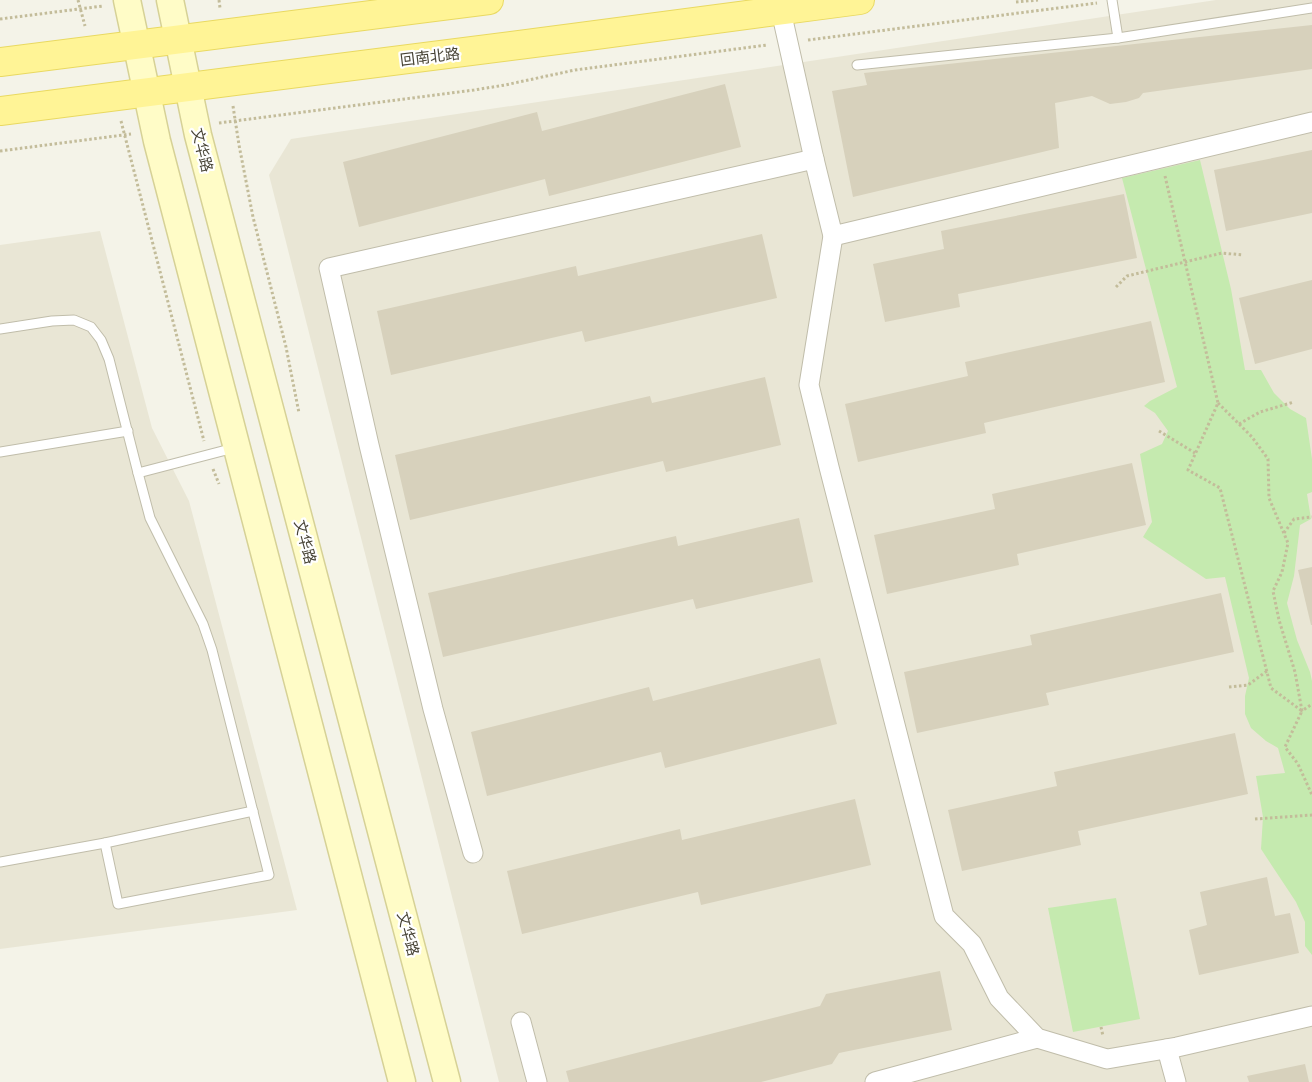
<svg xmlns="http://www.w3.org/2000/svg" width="1312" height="1082" viewBox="0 0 1312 1082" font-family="Karla,'Noto Sans SC',sans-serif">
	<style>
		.residential { fill: #e9e6d5 }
		.green { fill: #c5eaaf }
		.building { fill: #d7d1bc }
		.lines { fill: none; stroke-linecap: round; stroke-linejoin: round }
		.lane-casing { stroke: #c0bdaa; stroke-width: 11 }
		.street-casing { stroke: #c0bdaa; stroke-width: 21 }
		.secondary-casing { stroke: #d6d196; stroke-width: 29 }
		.primary-casing { stroke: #e9d961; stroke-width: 30 }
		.path { stroke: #c3bc9a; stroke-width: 3; stroke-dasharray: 2.5 2.5; stroke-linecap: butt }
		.lane { stroke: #fff; stroke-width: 9 }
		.street { stroke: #fff; stroke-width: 19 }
		.secondary { stroke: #fffcc7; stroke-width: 26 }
		.primary { stroke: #fff496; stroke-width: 28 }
		.labels { text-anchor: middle; stroke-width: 4.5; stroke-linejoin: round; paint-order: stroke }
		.street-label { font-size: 15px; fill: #484436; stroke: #fff }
	</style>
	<rect width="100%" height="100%" fill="#f4f3e8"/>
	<g class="residential">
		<path d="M1216 0H1312V1082H499L269 175 291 139Z"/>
		<path d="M100 231 152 428 189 501 297 910 0 949V245Z"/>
	</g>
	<g class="green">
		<path d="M1200 160 1231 289 1245 370H1261L1274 393 1290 409 1306 418 1312 459V492L1307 494 1311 519 1300 525 1294 576 1287 603 1297 640 1310 672 1312 681V955L1305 946V922L1296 902 1261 849 1263 817 1256 776 1285 773 1278 748 1266 741 1251 728 1245 714V696L1249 678 1225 577 1206 579 1143 537 1152 522 1140 454 1162 444 1168 431 1155 413 1144 406 1150 401 1177 387 1122 178Z"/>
		<path d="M1116 898 1140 1019 1073 1032 1048 908Z"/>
	</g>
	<g class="building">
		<path d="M1312 25V69L1143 93 1139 98 1126 102 1110 104 1092 96 1055 103 1059 148 853 197 832 91 867 85 864 73Z"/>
		<path d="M725 84 741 147 549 196 545 179 359 227 343 162 537 112 542 131Z"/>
		<path d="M1312 150V213L1226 231 1214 170Z"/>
		<path d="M1124 194 1137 258 958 294 960 307 885 322 873 264 944 249 941 231Z"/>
		<path d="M762 234 777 298 585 342 582 331 391 375 377 311 576 266 578 276Z"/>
		<path d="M1312 280V349L1255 364 1239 298Z"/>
		<path d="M1151 321 1165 382 984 423 986 433 858 462 845 404 968 376 965 362Z"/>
		<path d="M765 377 781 445 666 472 663 461 410 520 395 455 650 396 652 403Z"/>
		<path d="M1132 463 1146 525 1017 554 1019 565 887 594 874 535 995 509 992 494Z"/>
		<path d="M799 518 813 582 696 609 693 599 443 657 428 593 676 536 678 546Z"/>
		<path d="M1312 567V625H1311L1298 570Z"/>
		<path d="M1221 593 1234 652 1046 693 1049 705 917 733 904 672 1032 645 1030 635Z"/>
		<path d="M820 658 837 724 665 768 661 752 487 796 471 732 649 687 653 701Z"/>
		<path d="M1235 733 1248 794 1078 831 1081 845 962 871 948 810 1057 786 1054 772Z"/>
		<path d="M855 799 871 865 701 905 698 892 522 934 507 871 680 829 682 840Z"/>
		<path d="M1267 877 1275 916 1290 913 1299 953 1199 975 1189 930 1207 925 1200 892Z"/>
		<path d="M940 971 952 1030 839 1053 832 1064 761 1082H569L566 1071 820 1006 826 994Z"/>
		<path d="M1305 1064 1309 1082H1249L1247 1076Z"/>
	</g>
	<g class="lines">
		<defs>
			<g id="lane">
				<path d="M1118 38 1312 8"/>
				<path d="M857 65 1118 38 1112 0"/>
				<path d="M0 329 52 321 74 320 91 327 101 340 109 359 138 473 234 448"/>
				<path d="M0 452 128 431"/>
				<path d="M105 843 118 904 269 875 212 650 203 624 150 518 138 473"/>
				<path d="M0 862 105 843 253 811"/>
			</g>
			<g id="street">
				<path d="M781 11 814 159 833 236 809 385 829 467 944 916 972 944 999 998 1037 1038 1107 1059 1177 1047 1312 1016"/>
				<path d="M833 236 1312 122"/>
				<path d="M473 853 433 709 369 445 329 268 814 159"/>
				<path d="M521 1022 537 1082"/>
				<path d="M1167 1049 1176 1082"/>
				<path d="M875 1082 1037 1038"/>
			</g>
			<g id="secondary">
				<path d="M127 0 157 141 402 1082"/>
				<path d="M170 0 198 135 447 1082"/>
			</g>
			<g id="primary">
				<path d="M0 62 489 0"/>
				<path d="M0 111 573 38 860 0"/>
			</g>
		</defs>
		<use href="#lane" class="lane-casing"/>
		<use href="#street" class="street-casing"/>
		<use href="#secondary" class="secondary-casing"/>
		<use href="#primary" class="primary-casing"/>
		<g class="path">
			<path d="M78 0 85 26"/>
			<path d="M219 0 220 8"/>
			<path d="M1016 2 1038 0"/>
			<path d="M0 19 103 6"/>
			<path d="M808 40 1097 3"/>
			<path d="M233 106 239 145 253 217 286 347 299 413"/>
			<path d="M121 121 204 441"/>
			<path d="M219 123 474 90 505 85 575 70 767 45"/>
			<path d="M0 151 131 134"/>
			<path d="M1165 176 1218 403 1188 470 1220 488 1271 688 1302 711 1285 747 1298 764 1312 795"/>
			<path d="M1116 287 1127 276 1222 253 1243 255"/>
			<path d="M1218 403 1252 437 1268 459 1269 498 1288 543 1282 572 1273 591 1279 620 1295 672 1302 711 1312 704"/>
			<path d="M1239 424 1260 412 1294 402"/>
			<path d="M1159 431 1195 453"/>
			<path d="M213 469 219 484"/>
			<path d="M1284 533 1294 519 1312 517"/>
			<path d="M1229 687 1248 685 1267 671"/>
			<path d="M1255 819 1312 815"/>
			<path d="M1101 1027 1103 1036"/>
		</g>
		<use href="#lane" class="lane"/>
		<use href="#street" class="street"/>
		<use href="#secondary" class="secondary"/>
		<use href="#primary" class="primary"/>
	</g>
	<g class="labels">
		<g class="street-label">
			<text transform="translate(430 57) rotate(-7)" y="5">回南北路</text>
			<text transform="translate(202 150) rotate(76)" y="5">文华路</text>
			<text transform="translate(305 542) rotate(75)" y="5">文华路</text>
			<text transform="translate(408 934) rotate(75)" y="5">文华路</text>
		</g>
	</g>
</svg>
